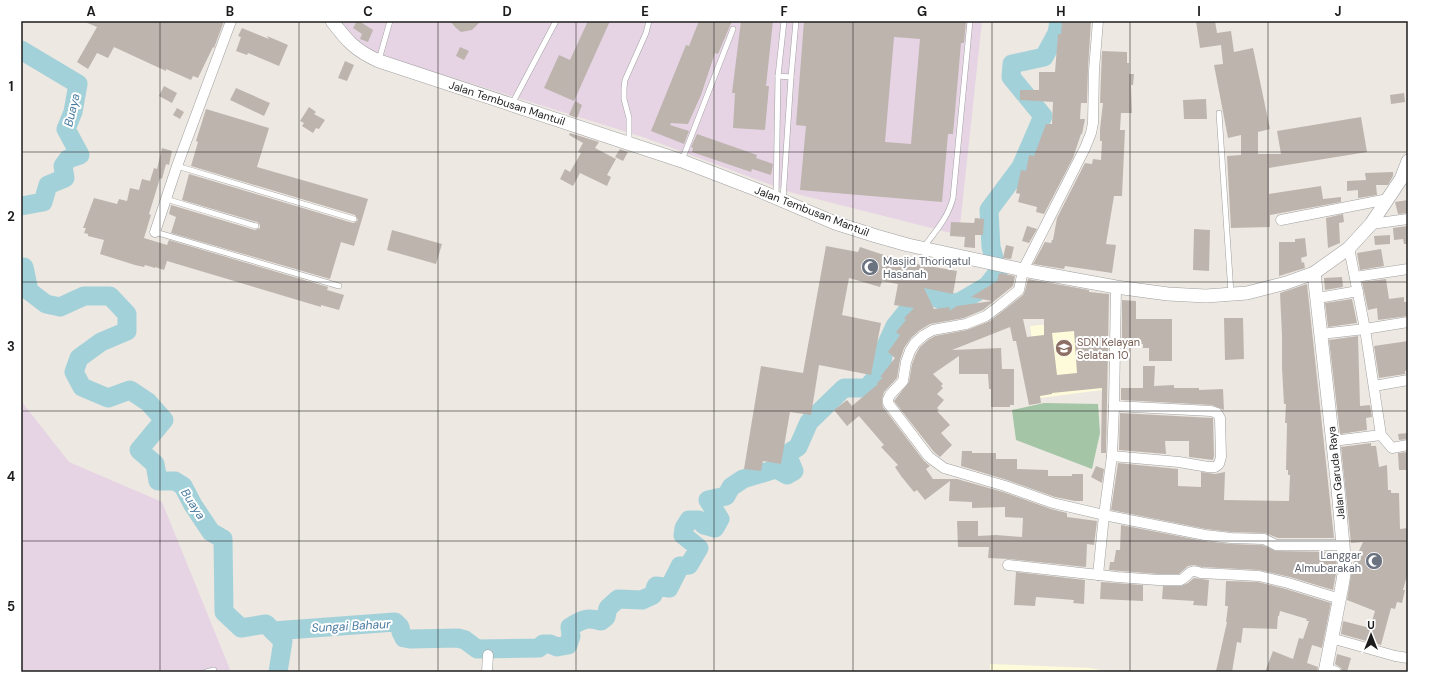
<svg xmlns="http://www.w3.org/2000/svg" width="1429" height="693" viewBox="0 0 1429 693" font-family="'DM Sans',sans-serif">
	<style>
		.industrial { fill: #e6d4e4 }
		.education { fill: #fefbda }
		.cemetery { fill: #a4c5a6 }
		.lines { fill: none; stroke-linecap: round; stroke-linejoin: round }
		.river { stroke: #a3d1d9; stroke-width: 19 }
		.building { fill: #bdb4ae; fill-rule: evenodd }
		.service-casing { stroke: #a0a0a0; stroke-width: 6 }
		.minor-casing { stroke: #a0a0a0; stroke-width: 11 }
		.tertiary-casing { stroke: #a0a0a0; stroke-width: 14 }
		.service { stroke: #fff; stroke-width: 5 }
		.minor { stroke: #fff; stroke-width: 10 }
		.tertiary { stroke: #fff; stroke-width: 13 }
		.grid { fill: none; stroke: #1c1c1c; stroke-width: 1; stroke-opacity: 0.55 }
		.labels { text-anchor: middle; stroke-width: 4; stroke-linejoin: round; paint-order: stroke }
		.street-label { font-size: 11px; fill: #1c1c1c; stroke: #fff }
		.worship-label { font-size: 11px; fill: #5b616d; stroke: #fff; text-anchor: start }
		.education-label { font-size: 11px; fill: #785e54; stroke: #fff; text-anchor: start }
		.water-label { font-size: 12px; font-style: italic; fill: #4a7ba0; stroke: #fff }
		.neatline { fill: none; stroke: #1c1c1c; stroke-width: 1.5 }
		.grid-label { font-size: 13px; text-anchor: middle; font-weight: bold; fill: #1c1c1c }
	</style>
	<rect width="100%" height="100%" fill="#ede8e2"/>
	<g class="industrial">
		<path d="M338 21H982L959 235 793 193 643 137 373 53 363 47Z"/>
		<path d="M21 401 69 462 162 502 231 672H21Z"/>
	</g>
	<g class="education">
		<path d="M1090 320 1100 370 1102 390 1040 398 1030 326Z"/>
		<path d="M990 664 1091 668 1110 672H990Z"/>
	</g>
	<path class="cemetery" d="M1044 403 1098 404 1100 433 1092 469 1016 440 1012 410Z"/>
	<g class="lines">
		<g class="river">
			<path d="M21 50 78 84 73 112 66 129 80 155 68 159 63 166 65 178 48 185 43 202 21 206"/>
			<path d="M21 267H24L29 291 46 304 60 307 84 296H110L127 314V331L101 342 79 358 74 372 82 387 108 398 130 390 148 402 164 420 139 450 155 464 158 481H175L183 486 193 505 211 532 223 539 224 612 241 628 266 624 283 641 278 672"/>
			<path d="M273 631 395 622 400 627 401 632 404 638 410 639 458 638 465 640 477 649 539 648 543 644H550L557 647 568 645 571 636 570 627C583 619 587 617 601 621L606 617 608 608 618 599 642 600 653 595 656 586 669 588 680 566 689 565 699 548 683 535 684 528 689 520H699L704 525 715 528 720 519 708 500 726 496 731 487 743 479 776 469 787 475 794 471 787 454 798 447 809 422 844 388H867L881 371 884 350 895 326 916 300 923 295 929 294 945 302 958 303 987 286 998 272 991 247 989 210 1021 167 1043 116 1011 77 1012 64 1044 57 1057 33 1059 21"/>
		</g>
	</g>
	<g class="building">
		<path d="M83 21H224L214 48 213 47 198 78 193 76 191 80 166 69V71L114 47 108 58 97 53 88 69 77 62 97 27Z"/>
		<path d="M357 21H359L373 30 368 42 360 39 362 34 353 28Z"/>
		<path d="M450 21H481L472 30 461 32 456 28Z"/>
		<path d="M588 21H610L574 101 544 88 559 55 570 60Z"/>
		<path d="M699 21H732L718 54 715 53 701 95 688 124 671 123 670 125 689 131 684 144 651 131 686 45 689 46Z"/>
		<path d="M741 21H773L766 86H769L765 130 733 128 735 93H732Z"/>
		<path d="M804 21H966L964 43H961L953 134H948L942 202 800 190 806 126 796 125ZM894 37 920 39 911 144 885 142Z"/>
		<path d="M1062 21H1091L1088 69 1087 103H1081L1080 119H1085L1082 134H1081L1073 158 1044 214 1036 212 1037 207 1018 202 1020 194 1016 193 1021 170 1026 171 1029 155 1034 156 1046 124H1052L1053 102 1020 100V90H1039V72H1055L1058 34H1061Z"/>
		<path d="M1196 21H1215L1217 33 1231 31 1234 52 1253 48 1270 129 1258 132V154H1281L1277 131 1361 117 1367 152 1269 168V194L1321 186 1323 199 1341 197V202L1270 215V227L1231 228 1227 156 1241 155V135L1228 138 1214 65 1223 64 1221 45 1200 48Z"/>
		<path d="M242 28 269 39 267 36 288 45 279 66 248 53 247 55 236 51 241 37 238 36Z"/>
		<path d="M460 47 469 51 464 60 456 56Z"/>
		<path d="M1102 51 1127 52V63H1129V74H1134L1133 85H1131L1132 113H1121L1120 130H1125L1122 196H1114L1106 244 1116 245 1112 273 1065 266 1064 269 1033 264 1045 242 1051 243 1052 240H1053L1057 218 1085 163 1092 164 1093 159 1101 160 1102 141H1100V129L1103 103H1100Z"/>
		<path d="M345 61 354 65 347 81 338 78Z"/>
		<path d="M164 86 177 93 172 103 159 96Z"/>
		<path d="M236 88 270 103 264 116 230 100Z"/>
		<path d="M1404 93 1405 102 1391 104 1390 95Z"/>
		<path d="M1206 99 1207 119H1184L1183 100Z"/>
		<path d="M575 101 582 105 577 118 569 115Z"/>
		<path d="M309 107 316 112 314 114 325 120 319 129 316 128 313 133 302 126 304 123 300 121Z"/>
		<path d="M177 108 184 112 180 119 173 115Z"/>
		<path d="M206 109 269 128 257 167 368 199 354 246 341 242 330 279 171 233 176 217 169 214 171 205 255 230 260 228V225L257 222 182 200 189 174 353 223 356 222 358 220 355 215 191 166 198 142 196 141Z"/>
		<path d="M570 133 599 142 595 148 616 159 607 175 611 177 607 186 580 173 573 186 560 179 565 169 570 172 581 153 578 152 583 143 569 135Z"/>
		<path d="M697 134 757 155 756 158 773 164 771 175 752 169 751 172 692 152 693 148 691 147Z"/>
		<path d="M162 148 172 151 169 165 166 164 162 179 160 178 149 214 151 215 144 238 167 245 169 240 328 287 327 290 344 295 339 310 321 305V307L167 261 164 270 155 267V268L145 265 144 267 135 265 100 254 104 240 88 236V234L84 233 86 228H83L94 198 117 204 119 199 127 201 130 188 139 190 142 179 150 181 154 168 157 169Z"/>
		<path d="M620 149 628 152 623 161 615 157Z"/>
		<path d="M1393 172V176L1388 185H1376L1377 195 1358 198V190L1347 191V181L1366 180 1365 173Z"/>
		<path d="M1408 200V213L1398 214 1395 202Z"/>
		<path d="M1343 214 1344 222 1339 223 1340 243 1328 248 1326 218Z"/>
		<path d="M975 218 984 219 983 235H975V248L964 247 965 237 950 236 951 222 974 223Z"/>
		<path d="M1027 226 1037 229 1029 243 1022 241Z"/>
		<path d="M1408 226V244H1404L1403 239 1394 240 1393 228Z"/>
		<path d="M1194 229 1210 230 1209 271 1193 270Z"/>
		<path d="M392 230 442 244 436 264 387 250Z"/>
		<path d="M1390 235V244L1375 245 1374 236Z"/>
		<path d="M1305 238 1307 256 1301 258 1302 263 1304 262 1305 268 1279 276V242H1295V239Z"/>
		<path d="M1006 245 1014 247 1011 259 1003 258Z"/>
		<path d="M826 246 858 252 860 247 890 257 889 259 957 271 953 294 924 288 934 309 950 307 949 311 957 306 992 301 971 297 997 281 999 273 1015 276 1013 286 983 310 964 318 930 324 920 330 911 338 904 348 900 360 897 378 884 392 882 399V403L883 407 924 461 930 466 926 469 933 479H957L1003 492 1051 509 1067 513V517L1097 521 1094 545 1087 544 1086 567 1009 559 988 558 989 547H958L957 521H978V536L996 535 1022 537 1023 518 1005 517V507L972 508V502L949 501 950 481 925 500 917 490 914 492 901 476 895 467 898 465 881 447 884 445 859 416 847 426 834 410 847 400 852 406 878 384 877 383 883 377H880L895 358 888 352 900 335 896 332 906 320 904 318 914 308 894 305 898 284 882 281 880 287 849 278 842 315 881 323 871 375 819 365 811 415 790 412 781 464 763 461 761 471 744 469 761 366 803 373Z"/>
		<path d="M1381 249 1384 266 1360 270 1357 253Z"/>
		<path d="M1342 277 1343 287 1325 290 1324 278Z"/>
		<path d="M1028 279 1089 290V292L1109 294 1106 453H1101L1102 388 1052 393V394L1040 396 1041 403 1029 405 1016 341H1013L1010 327 952 350 1001 348 1002 369H1014V405H1010V407H991V389H989L988 374H959V356L933 374 943 384 941 386 943 388 937 394 944 400 937 408 939 410 937 411 950 425 941 433 952 445 940 457 934 452 894 401 909 382 912 364 916 354 920 347 928 340 935 336 967 330 990 321 1023 295 1025 291ZM1023 319H1044V335L1027 337ZM1074 331 1077 373 1057 375 1052 333Z"/>
		<path d="M1386 279 1389 299 1404 297V302H1408V316L1378 320 1377 308 1368 310 1362 282Z"/>
		<path d="M1307 284 1334 538H1278L1265 533 1231 532 1206 529 1111 510 1118 463 1178 469V486L1201 487V472L1215 474 1225 472 1224 500 1289 501 1290 475H1288V470H1286L1287 423H1285L1286 404H1284L1282 368V335L1280 293Z"/>
		<path d="M1352 299 1357 323 1328 327 1325 303Z"/>
		<path d="M1122 300 1136 301V319H1172V361H1149V348H1143V344L1122 343Z"/>
		<path d="M1224 318H1243L1244 359 1225 360Z"/>
		<path d="M1358 336 1360 406 1370 405 1372 417 1366 418 1367 430 1340 434 1329 340Z"/>
		<path d="M1408 341V370L1405 371V374L1379 378 1374 346Z"/>
		<path d="M1143 366H1155L1154 386 1174 385V388H1199V390L1223 389 1224 410 1212 405 1121 400V388H1143Z"/>
		<path d="M1120 413 1213 418 1214 456 1213 460 1189 457V441H1165L1166 454 1119 450Z"/>
		<path d="M1408 433V439L1399 440 1398 434Z"/>
		<path d="M1371 443V446H1376L1379 467 1387 465 1388 490H1391V493H1399L1400 529 1408 528V572L1403 590H1405L1402 603 1397 602 1395 609 1391 608 1381 645 1341 634 1343 621 1370 628 1375 611 1347 600 1353 564 1363 542 1351 543 1341 447Z"/>
		<path d="M962 451H972V453H996V459H1017V469L1048 470V476H1072V474H1083V501H1075L1055 497 1007 480 961 466Z"/>
		<path d="M1408 452V470H1399L1398 453Z"/>
		<path d="M1096 466 1104 469 1102 483 1091 477Z"/>
		<path d="M1121 525 1204 541 1231 544 1262 545 1276 551 1336 552 1337 568 1333 590 1290 577 1259 570 1202 567 1194 565 1188 566 1179 574H1158L1109 570 1110 562H1114L1116 550H1120Z"/>
		<path d="M1016 572 1085 580 1084 604 1073 603 1074 600 1036 597 1035 606 1014 605Z"/>
		<path d="M1194 578 1209 580 1207 606 1193 605 1194 601 1162 599 1163 586H1181L1188 583Z"/>
		<path d="M1226 581 1258 582 1286 589 1331 603 1322 648 1312 645 1307 663 1318 667 1317 672H1265L1273 651 1293 659 1299 638 1303 639 1309 621H1306L1307 619 1280 611 1279 616H1278L1277 629 1243 628 1241 643 1237 642 1232 672 1216 671 1227 622H1226L1228 606H1225Z"/>
		<path d="M1101 582 1143 585V601L1100 599Z"/>
		<path d="M1337 654 1351 658 1347 672 1342 671 1341 668 1335 664Z"/>
	</g>
	<g class="lines">
		<defs>
			<g id="service">
				<path d="M379 60 390 21"/>
				<path d="M778 76 791 77"/>
				<path d="M512 104 556 21"/>
				<path d="M1219 113 1231 293"/>
				<path d="M629 143V118L624 99V88L625 80 646 33 649 21"/>
				<path d="M682 160 733 29"/>
				<path d="M177 166 354 219"/>
				<path d="M776 197 778 76 784 21"/>
				<path d="M166 199 256 226"/>
				<path d="M783 199 791 77 796 21"/>
				<path d="M155 232 339 286"/>
				<path d="M923 248C935 232 948 218 953 198L970 21"/>
				<path d="M206 672 214 670"/>
			</g>
			<g id="minor">
				<path d="M1098 21 1094 70 1093 123 1091 133 1085 148 1023 270 1019 290 998 307 986 316 966 324 933 330 924 335 915 343 910 351 906 362 903 381 890 395 888 399V403L929 457 944 468 1005 486 1053 503 1104 515 1205 535 1231 538 1264 539 1276 545H1343"/>
				<path d="M1281 220 1388 199"/>
				<path d="M1371 224 1408 219"/>
				<path d="M155 232 177 166 231 21"/>
				<path d="M1349 248 1365 329 1381 435"/>
				<path d="M1355 277 1408 269"/>
				<path d="M1318 298 1358 291"/>
				<path d="M1321 334 1365 329 1408 322"/>
				<path d="M1374 386 1408 380"/>
				<path d="M1333 441 1381 435 1392 448 1408 445"/>
				<path d="M1112 456 1114 406"/>
				<path d="M1008 565 1117 577 1158 580H1181C1190 575 1188 568 1201 573L1259 576 1288 583 1340 599"/>
				<path d="M1098 575 1104 515 1112 456 1179 462 1208 467H1215L1219 464 1221 457 1220 418 1217 413 1211 411 1114 406 1116 287"/>
				<path d="M1331 638 1395 656 1408 658"/>
				<path d="M1326 668 1336 672"/>
				<path d="M487 672 488 655"/>
			</g>
			<g id="tertiary">
				<path d="M332 21C347 41 356 51 379 61L682 161 760 191 835 223 876 236 908 245 1023 270 1116 287 1168 294 1206 296 1247 293 1286 283 1314 273 1349 248 1371 224 1401 179 1408 161"/>
				<path d="M1314 273 1338 489 1345 568 1342 586 1325 672"/>
			</g>
		</defs>
		<use href="#service" class="service-casing"/>
		<use href="#minor" class="minor-casing"/>
		<use href="#tertiary" class="tertiary-casing"/>
		<use href="#service" class="service"/>
		<use href="#minor" class="minor"/>
		<use href="#tertiary" class="tertiary"/>
	</g>
	<path class="grid" d="M160 21V672M299 21V672M438 21V672M576 21V672M714 21V672M853 21V672M992 21V672M1130 21V672M1268 21V672M21 152H1408M21 282H1408M21 411H1408M21 541H1408"/>
	<defs>
		<symbol id="mosque-disc" viewBox="-11 -11 22 22"><circle r="9.5" fill="#6b7280" stroke="#fff"/><path d="M3.5-4.9A6 6 0 1 0 3.5 4.9A5 5 0 1 1 3.5-4.9Z" fill="#fff"/></symbol>
		<symbol id="school-disc" viewBox="-11 -11 22 22"><circle r="9.5" fill="#8d6e63" stroke="#fff"/><path d="M0-5L7-2L0 1L-7-2ZM-4 1L0 2.5L4 1V4Q0 6-4 4Z" fill="#fff"/></symbol>
	</defs>
	<g fill-rule="evenodd">
		<use href="#mosque-disc" x="860" y="257" width="20" height="20"/>
		<use href="#school-disc" x="1054" y="338" width="20" height="20"/>
		<use href="#mosque-disc" x="1364" y="551" width="20" height="20"/>
	</g>
	<g class="labels">
		<g class="street-label">
			<text transform="translate(507 103) rotate(18)" y="4">Jalan Tembusan Mantuil</text>
			<text transform="translate(812 211) rotate(21)" y="4">Jalan Tembusan Mantuil</text>
			<text transform="translate(1336 473) rotate(-96)" y="4">Jalan Garuda Raya</text>
		</g>
		<g class="worship-label">
			<text x="883" y="265">Masjid Thoriqatul<tspan x="883" dy="13">Hasanah</tspan></text>
			<text x="1361" y="559" text-anchor="end">Langgar<tspan x="1361" dy="13">Almubarakah</tspan></text>
		</g>
		<g class="education-label">
			<text x="1077" y="346">SDN Kelayan<tspan x="1077" dy="13">Selatan 10</tspan></text>
		</g>
		<g class="water-label">
			<text transform="translate(72 110) rotate(-77)" y="4">Buaya</text>
			<text transform="translate(193 504) rotate(57)" y="4">Buaya</text>
			<text transform="translate(351 626) rotate(-3)" y="4">Sungai Bahaur</text>
		</g>
	</g>
	<rect width="1429" height="693" fill="none" stroke="#ffffff" stroke-width="44"/>
	<g transform="translate(1371 635)" stroke="#ffffff" stroke-width="3" paint-order="stroke">
	<path d="M0-3L7 15L0 10L-7 15Z" fill="#1c1c1c"/>
	<text y="-6" font-size="11" font-weight="bold" text-anchor="middle" fill="#1c1c1c">U</text>
	</g>
	<rect x="22" y="22" width="1385" height="649" class="neatline"/>
	<g class="grid-label">
		<text x="91" y="16">A</text>
		<text x="230" y="16">B</text>
		<text x="368" y="16">C</text>
		<text x="507" y="16">D</text>
		<text x="645" y="16">E</text>
		<text x="784" y="16">F</text>
		<text x="922" y="16">G</text>
		<text x="1061" y="16">H</text>
		<text x="1199" y="16">I</text>
		<text x="1338" y="16">J</text>
		<text x="11" y="91">1</text>
		<text x="11" y="221">2</text>
		<text x="11" y="351">3</text>
		<text x="11" y="481">4</text>
		<text x="11" y="611">5</text>
	</g>
</svg>
